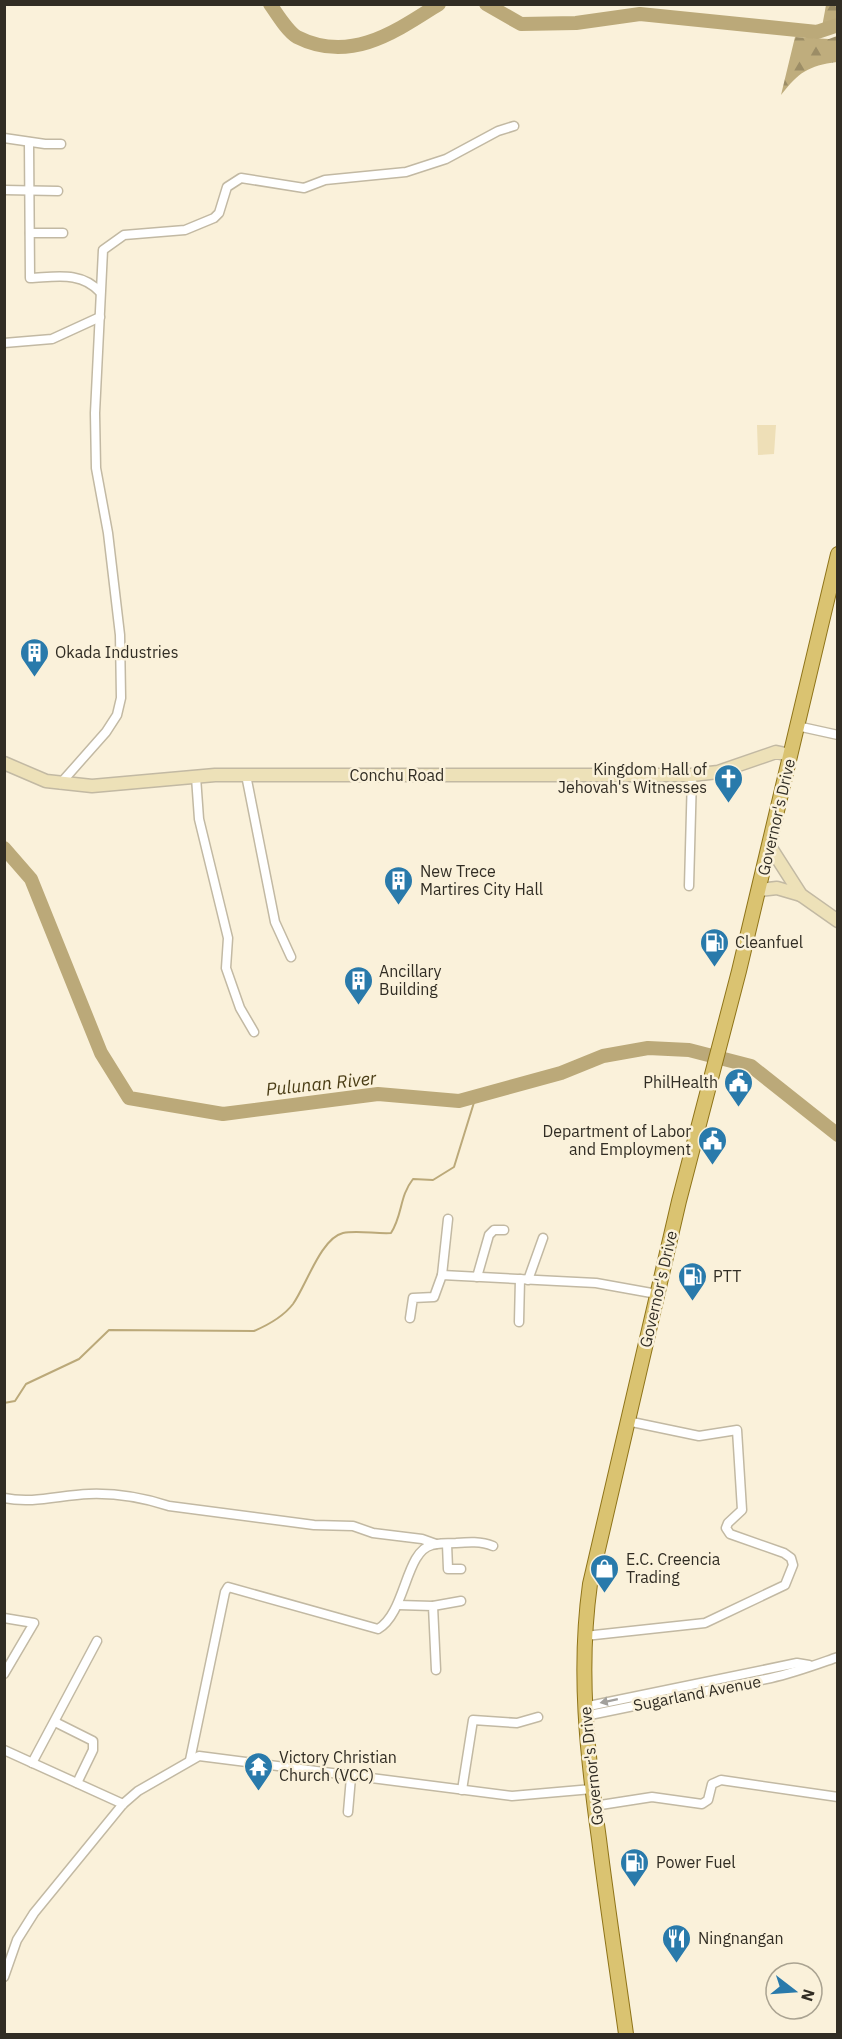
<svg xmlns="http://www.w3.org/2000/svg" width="842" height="2039" viewBox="0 0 842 2039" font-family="'IBM Plex Sans',sans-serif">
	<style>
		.grass { fill: #eedfb7 }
		.forest { fill: url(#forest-firs) }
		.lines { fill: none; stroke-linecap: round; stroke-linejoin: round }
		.stream { stroke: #bba979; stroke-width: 2 }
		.river { stroke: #bba979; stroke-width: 14 }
		.street-casing { stroke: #c2b9a3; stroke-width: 11 }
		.secondary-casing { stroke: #c2b9a3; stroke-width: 15 }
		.primary-casing { stroke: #8f7419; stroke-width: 16 }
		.street { stroke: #fff; stroke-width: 8 }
		.secondary { stroke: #ede1b8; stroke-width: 12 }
		.primary { stroke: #dac371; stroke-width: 14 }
		.oneway { fill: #a2a09c }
		.labels { text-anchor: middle; stroke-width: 5; stroke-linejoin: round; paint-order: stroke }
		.poi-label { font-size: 16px; fill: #312d24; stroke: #faf1da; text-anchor: start }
		.street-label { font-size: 16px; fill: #312d24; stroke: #faf1da }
		.water-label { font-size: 18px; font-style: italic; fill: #4a3d15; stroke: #faf1da }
	</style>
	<defs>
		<pattern id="forest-firs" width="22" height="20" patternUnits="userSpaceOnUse" patternTransform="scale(1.5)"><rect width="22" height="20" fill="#bfad7d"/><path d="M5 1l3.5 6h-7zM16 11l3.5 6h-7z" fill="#9c8d66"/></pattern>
	</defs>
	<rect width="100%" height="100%" fill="#faf1da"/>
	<path class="grass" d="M757 425H776L774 454 758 455Z"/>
	<g class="forest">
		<path d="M826 5H837V20L822 27Z"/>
		<path d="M837 36V62C808 66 799 72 781 95L795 37 829 39Z"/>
	</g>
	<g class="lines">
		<path class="stream" d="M4 1403 15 1401 26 1384 79 1359 109 1330 254 1331C268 1325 283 1317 293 1304 306 1286 321 1238 343 1233 357 1230 376 1234 391 1233 403 1214 399 1197 413 1179L433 1180 454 1167 476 1096"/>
		<g class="river">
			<path d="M270 4C277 14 287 31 297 37 350 64 395 32 439 4"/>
			<path d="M486 4 521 24 576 23 640 14 817 32 838 25"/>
			<path d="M4 848 31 879 101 1053 129 1098 223 1114 378 1094 459 1101 561 1073 603 1056 648 1048 689 1050 751 1066 838 1135"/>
		</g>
		<defs>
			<g id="street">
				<path d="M4 138 45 144H61"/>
				<path d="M29 142 30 278C56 277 81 271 100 292"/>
				<path d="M4 190 58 191"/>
				<path d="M30 233H63"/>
				<path d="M4 343 52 339 100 317"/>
				<path d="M797 726 838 735"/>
				<path d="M246 775 275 922 291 957"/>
				<path d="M196 777 199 819 228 938 226 968 240 1008 254 1032"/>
				<path d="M60 784 106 732 117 715 121 698 120 635 108 533 96 468 95 413 103 250 124 235 185 230 214 218 219 213 227 187 241 178 304 188 325 180 406 172 446 159 498 131 514 126"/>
				<path d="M689 886 692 775"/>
				<path d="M442 1275 448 1219"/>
				<path d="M477 1277 489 1235 494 1230H504"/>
				<path d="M528 1280 543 1238"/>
				<path d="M410 1318 413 1298 434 1297 442 1275 596 1283 657 1294"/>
				<path d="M519 1322 520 1279"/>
				<path d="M4 1498C34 1504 60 1495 89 1494 115 1493 144 1498 169 1506L314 1525 353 1526 373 1533 422 1539 436 1544"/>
				<path d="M447 1544 448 1569H461"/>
				<path d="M398 1605 433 1606 436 1670"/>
				<path d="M433 1606 461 1601"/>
				<path d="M4 1618 34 1623 4 1674"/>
				<path d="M585 1636 705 1623 785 1585 793 1565 791 1558 784 1553 730 1534 726 1528 728 1523 742 1510 737 1430 699 1436 627 1421"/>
				<path d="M584 1707 797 1663 809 1665"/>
				<path d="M585 1716 771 1678C794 1673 815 1665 838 1657"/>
				<path d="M55 1722 93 1741V1750L77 1783"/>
				<path d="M4 1750 123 1804"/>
				<path d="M190 1760 225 1592 228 1587 378 1629C406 1613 405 1551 432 1545 439 1543 448 1543 456 1543 468 1542 481 1541 493 1546"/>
				<path d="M32 1763 97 1641"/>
				<path d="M462 1790 473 1720 517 1723 538 1717"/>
				<path d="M594 1806 652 1797 702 1804 708 1800 712 1784 721 1780 838 1797"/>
				<path d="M348 1812 351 1777"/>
				<path d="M4 1977 17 1940 34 1913 123 1804 138 1791 199 1756 512 1796 592 1789"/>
			</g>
			<g id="secondary">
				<path d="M4 763 46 781 92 786 215 775H692L718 772 776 752 790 755"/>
				<path d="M769 845 801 895 838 921"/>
				<path d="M759 890 777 888 801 895"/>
			</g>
			<path id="primary" d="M626 2034C617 1969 607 1904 599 1839 587 1753 578 1670 590 1584L679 1201 739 971 838 554"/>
		</defs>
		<use href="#street" class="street-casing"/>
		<use href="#secondary" class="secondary-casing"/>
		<use href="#primary" class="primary-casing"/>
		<use href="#street" class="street"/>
		<use href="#secondary" class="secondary"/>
		<use href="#primary" class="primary"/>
	</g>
	<defs><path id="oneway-solid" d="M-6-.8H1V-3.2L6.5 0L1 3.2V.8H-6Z" transform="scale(1.5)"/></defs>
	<use class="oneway" href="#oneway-solid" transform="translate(609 1701) rotate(168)"/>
	<defs>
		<symbol id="building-pin" viewBox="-11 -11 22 30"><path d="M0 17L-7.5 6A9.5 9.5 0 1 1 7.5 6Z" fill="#297aab" stroke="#faf1da"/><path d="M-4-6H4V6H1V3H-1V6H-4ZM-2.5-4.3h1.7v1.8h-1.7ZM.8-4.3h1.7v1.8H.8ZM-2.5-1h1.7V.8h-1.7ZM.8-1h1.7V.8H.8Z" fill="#fff"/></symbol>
		<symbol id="church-pin" viewBox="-11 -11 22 30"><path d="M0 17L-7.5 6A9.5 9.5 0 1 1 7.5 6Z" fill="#297aab" stroke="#faf1da"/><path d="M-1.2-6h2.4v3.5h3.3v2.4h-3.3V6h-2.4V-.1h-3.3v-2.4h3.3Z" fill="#fff"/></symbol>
		<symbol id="fuel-pin" viewBox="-11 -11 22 30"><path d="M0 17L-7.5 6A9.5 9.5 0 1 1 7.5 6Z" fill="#297aab" stroke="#faf1da"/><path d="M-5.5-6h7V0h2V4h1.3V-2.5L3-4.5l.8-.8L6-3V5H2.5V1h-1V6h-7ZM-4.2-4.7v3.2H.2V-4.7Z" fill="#fff"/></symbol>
		<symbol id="civic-pin" viewBox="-11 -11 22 30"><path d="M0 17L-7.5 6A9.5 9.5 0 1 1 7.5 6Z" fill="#297aab" stroke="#faf1da"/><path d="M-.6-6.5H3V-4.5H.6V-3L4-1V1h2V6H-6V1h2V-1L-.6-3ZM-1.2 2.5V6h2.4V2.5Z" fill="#fff"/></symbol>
		<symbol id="shop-pin" viewBox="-11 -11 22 30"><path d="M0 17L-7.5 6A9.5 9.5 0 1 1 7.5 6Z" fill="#297aab" stroke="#faf1da"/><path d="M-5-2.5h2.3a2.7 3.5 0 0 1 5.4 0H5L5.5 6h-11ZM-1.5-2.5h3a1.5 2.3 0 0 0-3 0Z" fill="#fff"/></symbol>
		<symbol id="temple-pin" viewBox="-11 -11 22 30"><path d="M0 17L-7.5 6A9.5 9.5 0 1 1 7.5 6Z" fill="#297aab" stroke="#faf1da"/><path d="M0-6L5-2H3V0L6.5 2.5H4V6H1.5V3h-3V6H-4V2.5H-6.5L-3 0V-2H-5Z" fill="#fff"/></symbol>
		<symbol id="restaurant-pin" viewBox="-11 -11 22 30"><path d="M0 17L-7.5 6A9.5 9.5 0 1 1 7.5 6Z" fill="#297aab" stroke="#faf1da"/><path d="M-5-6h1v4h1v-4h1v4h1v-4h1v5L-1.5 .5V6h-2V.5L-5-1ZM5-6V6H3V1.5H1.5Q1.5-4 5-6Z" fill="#fff"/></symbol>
	</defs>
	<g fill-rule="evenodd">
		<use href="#building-pin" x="18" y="636" width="33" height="45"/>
		<use href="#church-pin" x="712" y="762" width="33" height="45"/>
		<use href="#building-pin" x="382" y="864" width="33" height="45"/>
		<use href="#fuel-pin" x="698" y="926" width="33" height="45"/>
		<use href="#building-pin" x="342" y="964" width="33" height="45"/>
		<use href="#civic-pin" x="722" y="1066" width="33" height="45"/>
		<use href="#civic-pin" x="696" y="1124" width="33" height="45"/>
		<use href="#fuel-pin" x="676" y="1260" width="33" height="45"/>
		<use href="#shop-pin" x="588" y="1552" width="33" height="45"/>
		<use href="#temple-pin" x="242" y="1750" width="33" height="45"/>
		<use href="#fuel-pin" x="618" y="1846" width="33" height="45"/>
		<use href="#restaurant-pin" x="660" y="1922" width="33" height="45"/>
	</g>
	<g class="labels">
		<g class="poi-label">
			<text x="55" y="658">Okada Industries</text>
			<text x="707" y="775" text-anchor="end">Kingdom Hall of<tspan x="707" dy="18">Jehovah's Witnesses</tspan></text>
			<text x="420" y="877">New Trece<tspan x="420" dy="18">Martires City Hall</tspan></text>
			<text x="735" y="948">Cleanfuel</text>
			<text x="379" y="977">Ancillary<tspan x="379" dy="18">Building</tspan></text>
			<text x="718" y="1088" text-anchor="end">PhilHealth</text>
			<text x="691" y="1137" text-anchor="end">Department of Labor<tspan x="691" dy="18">and Employment</tspan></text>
			<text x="713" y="1282">PTT</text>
			<text x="626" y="1565">E.C. Creencia<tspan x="626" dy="18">Trading</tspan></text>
			<text x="279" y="1763">Victory Christian<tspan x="279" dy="18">Church (VCC)</tspan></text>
			<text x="656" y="1868">Power Fuel</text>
			<text x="698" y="1944">Ningnangan</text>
		</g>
		<g class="street-label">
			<text x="397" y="781">Conchu Road</text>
			<text transform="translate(776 817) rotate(-77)" y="6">Governor's Drive</text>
			<text transform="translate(658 1289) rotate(-77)" y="6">Governor's Drive</text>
			<text transform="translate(697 1693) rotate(-11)" y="6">Sugarland Avenue</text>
			<text transform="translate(591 1766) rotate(-96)" y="6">Governor's Drive</text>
		</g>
		<g class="water-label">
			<text transform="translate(321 1084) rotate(-6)" y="6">Pulunan River</text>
		</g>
	</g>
	<rect width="842" height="2039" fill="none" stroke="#312d24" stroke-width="12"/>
	<g transform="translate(794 1991) rotate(107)"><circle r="28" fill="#faf1da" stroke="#aaa391" stroke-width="1.5"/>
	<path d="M0-4.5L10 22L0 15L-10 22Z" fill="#297aab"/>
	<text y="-9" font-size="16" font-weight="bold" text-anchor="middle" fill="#312d24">N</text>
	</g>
</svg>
